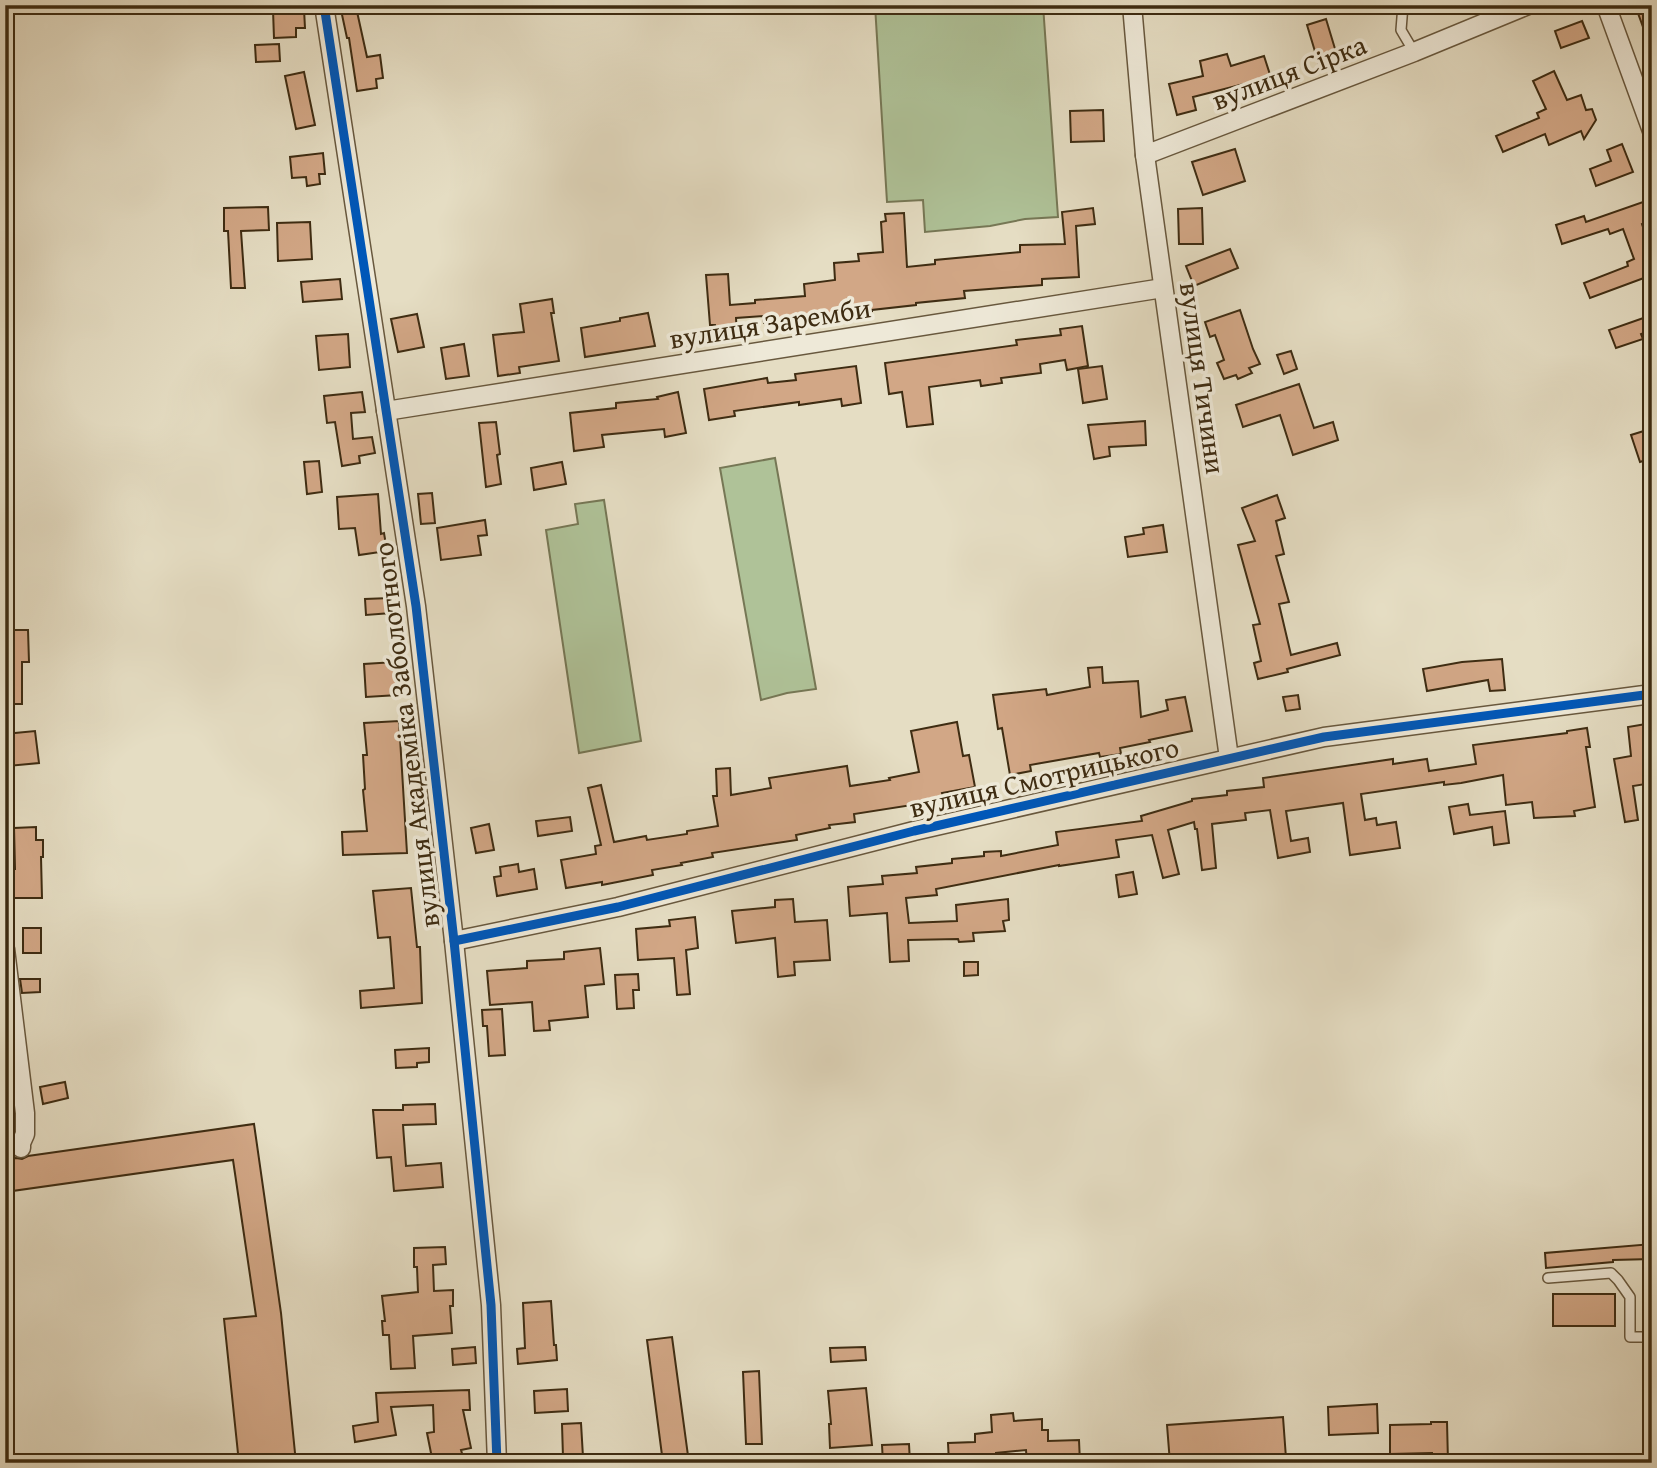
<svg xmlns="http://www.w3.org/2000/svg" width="1657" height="1468" viewBox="0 0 1657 1468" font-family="'Gentium Book Plus',serif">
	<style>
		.green { fill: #afc298; stroke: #767755; stroke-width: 2 }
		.building { fill: #d2a786; stroke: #3e2c12; stroke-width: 2 }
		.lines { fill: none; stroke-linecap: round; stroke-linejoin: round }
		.lane-casing { stroke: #68583e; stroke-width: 12 }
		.street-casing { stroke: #68583e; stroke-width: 21 }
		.lane { stroke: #eee9d8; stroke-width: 9 }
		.street { stroke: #eee9d8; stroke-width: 18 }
		.cycleway-casing { stroke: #eee9d8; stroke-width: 13 }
		.cycleway { stroke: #0057b8; stroke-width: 9 }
		.labels { text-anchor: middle; stroke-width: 7; stroke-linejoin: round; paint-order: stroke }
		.street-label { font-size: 28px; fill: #3e2c12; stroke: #eee9d8 }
	</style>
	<rect width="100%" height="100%" fill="#e5ddc3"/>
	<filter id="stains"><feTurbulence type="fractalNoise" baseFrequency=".00286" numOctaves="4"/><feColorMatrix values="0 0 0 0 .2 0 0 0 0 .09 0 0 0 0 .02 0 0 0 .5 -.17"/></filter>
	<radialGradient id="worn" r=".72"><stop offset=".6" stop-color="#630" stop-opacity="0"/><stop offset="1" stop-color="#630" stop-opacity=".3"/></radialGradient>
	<g class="green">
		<path d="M875 5H1043L1058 217 1025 219 990 226 925 232 923 200 887 202Z"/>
		<path d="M775 458 816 689 787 693 761 700 720 468Z"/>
		<path d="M604 500 641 741 579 753 546 530 578 524 575 504Z"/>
	</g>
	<g class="building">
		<path d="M1635 5H1652V45L1650 46Z"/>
		<path d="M356 7 367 57 380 55 383 78 376 79 377 88 357 91 349 38H347L341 10Z"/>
		<path d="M304 9 305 28H296V37L274 38 273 10Z"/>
		<path d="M1326 19 1339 62 1320 68 1307 25Z"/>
		<path d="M1582 21 1589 38 1561 48 1555 31Z"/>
		<path d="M279 44 280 61 256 62 255 45Z"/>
		<path d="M1227 54 1231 66 1264 56 1273 84 1246 92 1244 84 1193 97 1196 110 1177 115 1169 84 1203 76 1200 61Z"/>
		<path d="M1554 71 1567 100 1581 95 1586 110 1592 109 1596 120 1584 139 1581 131 1549 145 1545 134 1503 152 1496 136 1539 118 1537 113 1546 109 1533 81Z"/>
		<path d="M304 72 315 125 296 129 285 76Z"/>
		<path d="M1103 110 1104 141 1071 142 1070 111Z"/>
		<path d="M1622 144 1633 172 1596 186 1590 169 1611 161 1607 150Z"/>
		<path d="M1235 149 1245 181 1203 195 1192 162Z"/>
		<path d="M323 153 325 174H319L320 184 307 186 306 177 292 178 290 157Z"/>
		<path d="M1643 202 1649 221 1642 224 1652 253V275L1590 298 1584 283 1628 266 1627 262 1634 259 1623 229 1610 234 1608 229 1562 244 1556 225 1584 216 1586 222Z"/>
		<path d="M268 207 269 230 241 231 245 288H231L228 231H224V208Z"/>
		<path d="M1093 208 1095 224 1076 226 1079 277 1042 279V285L964 291 965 298 916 303V305L872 310V311L826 317V319L809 322V320L764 323 763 316 736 318 737 336 717 338 715 325H710L706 275 728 274 730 305 755 303V300L805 296 804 284 835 280 834 263 859 261 858 254 883 252 881 222 886 221 885 214 904 213 907 267 935 264V260L1020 252V245L1065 244 1062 212Z"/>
		<path d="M1202 208 1203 244H1179L1178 209Z"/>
		<path d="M310 222 312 259 278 261 277 223Z"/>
		<path d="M1230 249 1238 268 1194 286 1186 266Z"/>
		<path d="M340 279 342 299 303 302 301 282Z"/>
		<path d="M552 299 554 313H551L559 361 519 367 520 373 498 376 493 335 524 332 520 304Z"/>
		<path d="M1240 310 1253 349 1260 364 1249 368 1252 373 1238 379 1236 375 1224 379 1217 363 1224 360 1215 335 1210 337 1205 322Z"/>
		<path d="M648 313 655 346 585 357 581 328 620 321V318Z"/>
		<path d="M417 314 424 347 398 352 391 319Z"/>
		<path d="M1652 315V330L1641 334 1643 339 1616 348 1609 330Z"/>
		<path d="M1082 326 1088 366 1067 370 1065 360 1040 364 1041 373 1001 378 1002 383 981 386 980 380 929 387 933 424 907 427 902 392 889 394 885 363 1017 345 1016 340 1061 335 1060 329Z"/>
		<path d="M348 334 350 367 319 370 316 336Z"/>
		<path d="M464 344 469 376 446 379 441 348Z"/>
		<path d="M1291 351 1297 369 1284 374 1277 355Z"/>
		<path d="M856 366 861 403 842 406 841 399 799 405V402L734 411 735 416 709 420 704 389 767 378 768 383 796 380 795 374Z"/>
		<path d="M1102 366 1107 399 1083 403 1078 369Z"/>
		<path d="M1299 384 1314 428 1333 422 1338 440 1293 455 1280 415 1243 427 1236 405Z"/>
		<path d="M362 392 365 412 351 413 353 439 372 437 375 453 359 456 360 463 342 466 335 422 327 423 324 396Z"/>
		<path d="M678 392 686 433 665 437 664 429 602 435 604 447 574 451 570 413 616 408V403L658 399 657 397Z"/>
		<path d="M1145 421 1146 445 1109 447 1110 456 1094 459 1088 425Z"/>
		<path d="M496 422 500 454 497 455 501 484 486 487 479 423Z"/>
		<path d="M1647 430 1652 445V458L1640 462 1631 435Z"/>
		<path d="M319 461 322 492 307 494 304 462Z"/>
		<path d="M562 462 566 484 534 490 531 468Z"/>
		<path d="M432 493 435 523 421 524 418 494Z"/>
		<path d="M378 494 381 534 384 533 387 551 359 555 355 528 339 529 337 497Z"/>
		<path d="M1277 495 1285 518 1276 521 1284 554 1276 556 1289 602 1279 604 1291 655 1337 643 1340 655 1287 669 1288 672 1258 679 1254 663 1261 661 1253 625 1260 624 1238 545 1255 541 1242 508Z"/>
		<path d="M485 520 487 535 478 536 481 555 441 560 437 528Z"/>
		<path d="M1163 525 1167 552 1128 557 1125 537 1144 534 1143 528Z"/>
		<path d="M390 598 391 613 366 615 365 599Z"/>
		<path d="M11 630H28L29 662H22V704H5V640H12Z"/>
		<path d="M1502 659 1505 690 1490 691 1488 680 1427 691 1423 669 1462 662Z"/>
		<path d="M395 662 398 695 366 697 364 664Z"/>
		<path d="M1102 667 1103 683 1138 681 1141 717 1168 710 1166 700 1185 697 1192 731 1149 740 1150 742 1120 748 1121 754 1100 757 1099 753 1030 765 1031 771 1010 775 1002 728 998 729 993 695 1046 689 1047 695 1090 687 1088 668Z"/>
		<path d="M1298 695 1300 709 1286 711 1283 697Z"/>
		<path d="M399 721 407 853 343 855 342 832 367 831 363 790 365 789 363 755H367L364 723Z"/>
		<path d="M957 722 963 756 969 755 975 787 942 793 944 800 854 814 855 822 829 825 830 828 796 835 797 840 712 853 713 857 681 863 682 865 652 870 653 875 602 885V882L566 888 561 860 596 854 595 846 601 845 588 788 601 785 614 842 646 836 647 840 687 834V831L718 826 713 796H717L716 769 730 768 731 795 771 788 769 778 847 766 850 786 890 780 889 778 919 772 911 731Z"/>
		<path d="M1652 723V742L1650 743V746L1647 747 1652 772V783L1633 786 1638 820 1625 822 1614 759 1631 756 1628 727Z"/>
		<path d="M1587 728 1590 747H1586L1595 807 1574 811 1575 816 1534 818 1532 802 1506 805 1503 775 1461 783 1444 785V782L1361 794 1365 820 1376 818 1377 825 1396 822 1400 848 1350 855 1343 803 1286 811 1291 841 1308 838 1310 852 1278 858 1270 810 1245 813 1246 820 1212 824 1216 868 1202 870 1197 829H1195L1194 822 1168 830 1179 874 1163 878 1152 835 1116 840 1119 857 1059 866V865L936 889 937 895 906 898 909 923 957 921 956 905 1008 899 1009 920 1003 921 1005 931 973 933 974 941 959 942 958 939 908 940 909 961 890 962 887 913 850 916 848 887 883 884 882 876 917 873 916 867 952 863V859L984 856V852L1001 851V856L1058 845 1056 832 1142 821 1141 816 1192 801V799L1227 795V791L1264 787 1263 778 1393 759V764L1427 759 1429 771 1476 764 1473 745 1567 733V731Z"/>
		<path d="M35 731 39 763 8 766 5 734Z"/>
		<path d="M1468 804 1470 815 1505 811 1509 843 1494 845 1492 827 1454 834 1449 807Z"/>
		<path d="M570 817 572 831 538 836 536 821Z"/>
		<path d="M489 824 494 850 476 853 471 828Z"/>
		<path d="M36 827V840H43V857H41L42 898H12V869H15L14 828Z"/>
		<path d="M518 864 519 872 534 869 537 889 497 896 494 877 501 876 500 867Z"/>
		<path d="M1133 872 1137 894 1119 897 1116 875Z"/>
		<path d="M411 888 417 947H420L422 1003 361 1008 360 991 394 988 390 937 378 938 373 891Z"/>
		<path d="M793 899 795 922 827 920 830 960 794 962 795 975 778 977 775 938 736 943 732 911 775 907V900Z"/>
		<path d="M695 917 698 948 686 950 690 994 677 995 674 958 638 960 636 929 670 926 669 920Z"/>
		<rect x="23" y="928" width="18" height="25"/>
		<path d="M600 948 604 984 585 986 588 1017 549 1021 550 1030 534 1031 532 1002 490 1005 487 971 527 968V961L564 959V952Z"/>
		<path d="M964 962H978V975L964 976Z"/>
		<path d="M638 974 639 990H633L634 1008 617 1009 615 975Z"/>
		<path d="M20 979H40V992L22 993Z"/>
		<path d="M502 1009 505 1055 489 1056 487 1026H483L482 1010Z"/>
		<path d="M429 1048V1062L417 1063V1067L396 1068 395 1050Z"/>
		<path d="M65 1082 68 1098 43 1104 40 1087Z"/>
		<path d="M435 1104 436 1124 403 1125 406 1166 441 1163 443 1187 394 1191 391 1157 377 1158 373 1110H403V1105Z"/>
		<path d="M254 1124 281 1313 296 1463H239L224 1319 256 1316 233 1160 5 1192V1160L16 1158 22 1159 28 1156Z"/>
		<path d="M1652 1244V1259L1613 1260V1262L1546 1268 1545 1253Z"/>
		<path d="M445 1247 446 1264 433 1265 434 1291 453 1290V1306H450L452 1333 413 1336 415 1368 391 1369 389 1335H383L382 1321H385L382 1296 418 1292 417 1267H414V1248Z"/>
		<rect x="1553" y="1294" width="62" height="32"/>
		<path d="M551 1301 554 1345H556L557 1360 518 1364 517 1349 525 1348 523 1303Z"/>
		<path d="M672 1337 689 1463H663L647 1340Z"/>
		<path d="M475 1347 476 1363 453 1365 452 1349Z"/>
		<path d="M865 1347 866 1360 831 1362 830 1348Z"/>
		<path d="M759 1371 762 1444H746L743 1372Z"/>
		<path d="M866 1388 872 1445 830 1448 829 1424H831L828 1391Z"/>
		<path d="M567 1389 568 1411 535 1413 534 1391Z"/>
		<path d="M469 1390 470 1410H463L471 1448 461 1450 464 1460 450 1463 449 1459 433 1463 427 1433 434 1432 433 1405 391 1407 396 1435 355 1442 353 1426 378 1422 376 1393Z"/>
		<path d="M1377 1404 1378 1433 1329 1435 1328 1407Z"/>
		<path d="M1013 1413 1014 1421 1042 1419V1430H1048V1441L1079 1440 1080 1463H1027L1026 1450 996 1453V1458L989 1459V1463H949L948 1443 975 1442V1434L992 1432 991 1415Z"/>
		<path d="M1283 1417 1286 1458 1221 1463H1170L1167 1425Z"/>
		<path d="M1431 1422H1447L1448 1462 1432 1463V1453L1390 1454V1425L1431 1424Z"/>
		<path d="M581 1423 583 1457H563L562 1424Z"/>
		<path d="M909 1444 910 1463H883L882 1445Z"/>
	</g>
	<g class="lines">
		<defs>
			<g id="lane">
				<path d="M1403 5 1401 30 1414 52"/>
				<path d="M1548 1278 1611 1273 1618 1280 1630 1297V1337H1652"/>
			</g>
			<g id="street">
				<path d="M324 5 416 606 454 941 491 1305 497 1463"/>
				<path d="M1132 5 1145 155 1229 758"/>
				<path d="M1606 5 1652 131"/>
				<path d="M1145 155 1414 52 1528 5"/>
				<path d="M386 411 1163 288"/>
				<path d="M454 941 618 907 914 831 1324 737 1652 694"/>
				<path d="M5 949 25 1113V1134L21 1143V1148"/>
			</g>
		</defs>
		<use href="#lane" class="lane-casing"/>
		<use href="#street" class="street-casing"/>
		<use href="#lane" class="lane"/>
		<use href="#street" class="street"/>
		<defs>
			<g id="cycleway">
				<path d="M324 5 416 606 454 941 491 1305 497 1463"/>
				<path d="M454 941 618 907 914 831 1324 737 1652 694"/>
			</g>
		</defs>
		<use href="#cycleway" class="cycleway-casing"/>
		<use href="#cycleway" class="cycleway"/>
	</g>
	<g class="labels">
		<g class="street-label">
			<text transform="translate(1289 72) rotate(-21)" y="10">вулиця Сірка</text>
			<text transform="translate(770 323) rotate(-9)" y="10">вулиця Заремби</text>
			<text transform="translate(1203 378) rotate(82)" y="10">вулиця Тичини</text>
			<text transform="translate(406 735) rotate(-97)" y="10">вулиця Академіка Заболотного</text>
			<text transform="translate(1044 777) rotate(-13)" y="10">вулиця Смотрицького</text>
		</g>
	</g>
	<rect width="1657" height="1468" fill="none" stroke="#e5ddc3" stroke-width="28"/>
	<rect x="7" y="7" width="1643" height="1454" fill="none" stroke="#3e2c12" stroke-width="3.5"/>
	<rect x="14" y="14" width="1629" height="1440" fill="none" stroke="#3e2c12" stroke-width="2"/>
	<rect width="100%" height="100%" filter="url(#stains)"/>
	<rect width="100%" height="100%" fill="url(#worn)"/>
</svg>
